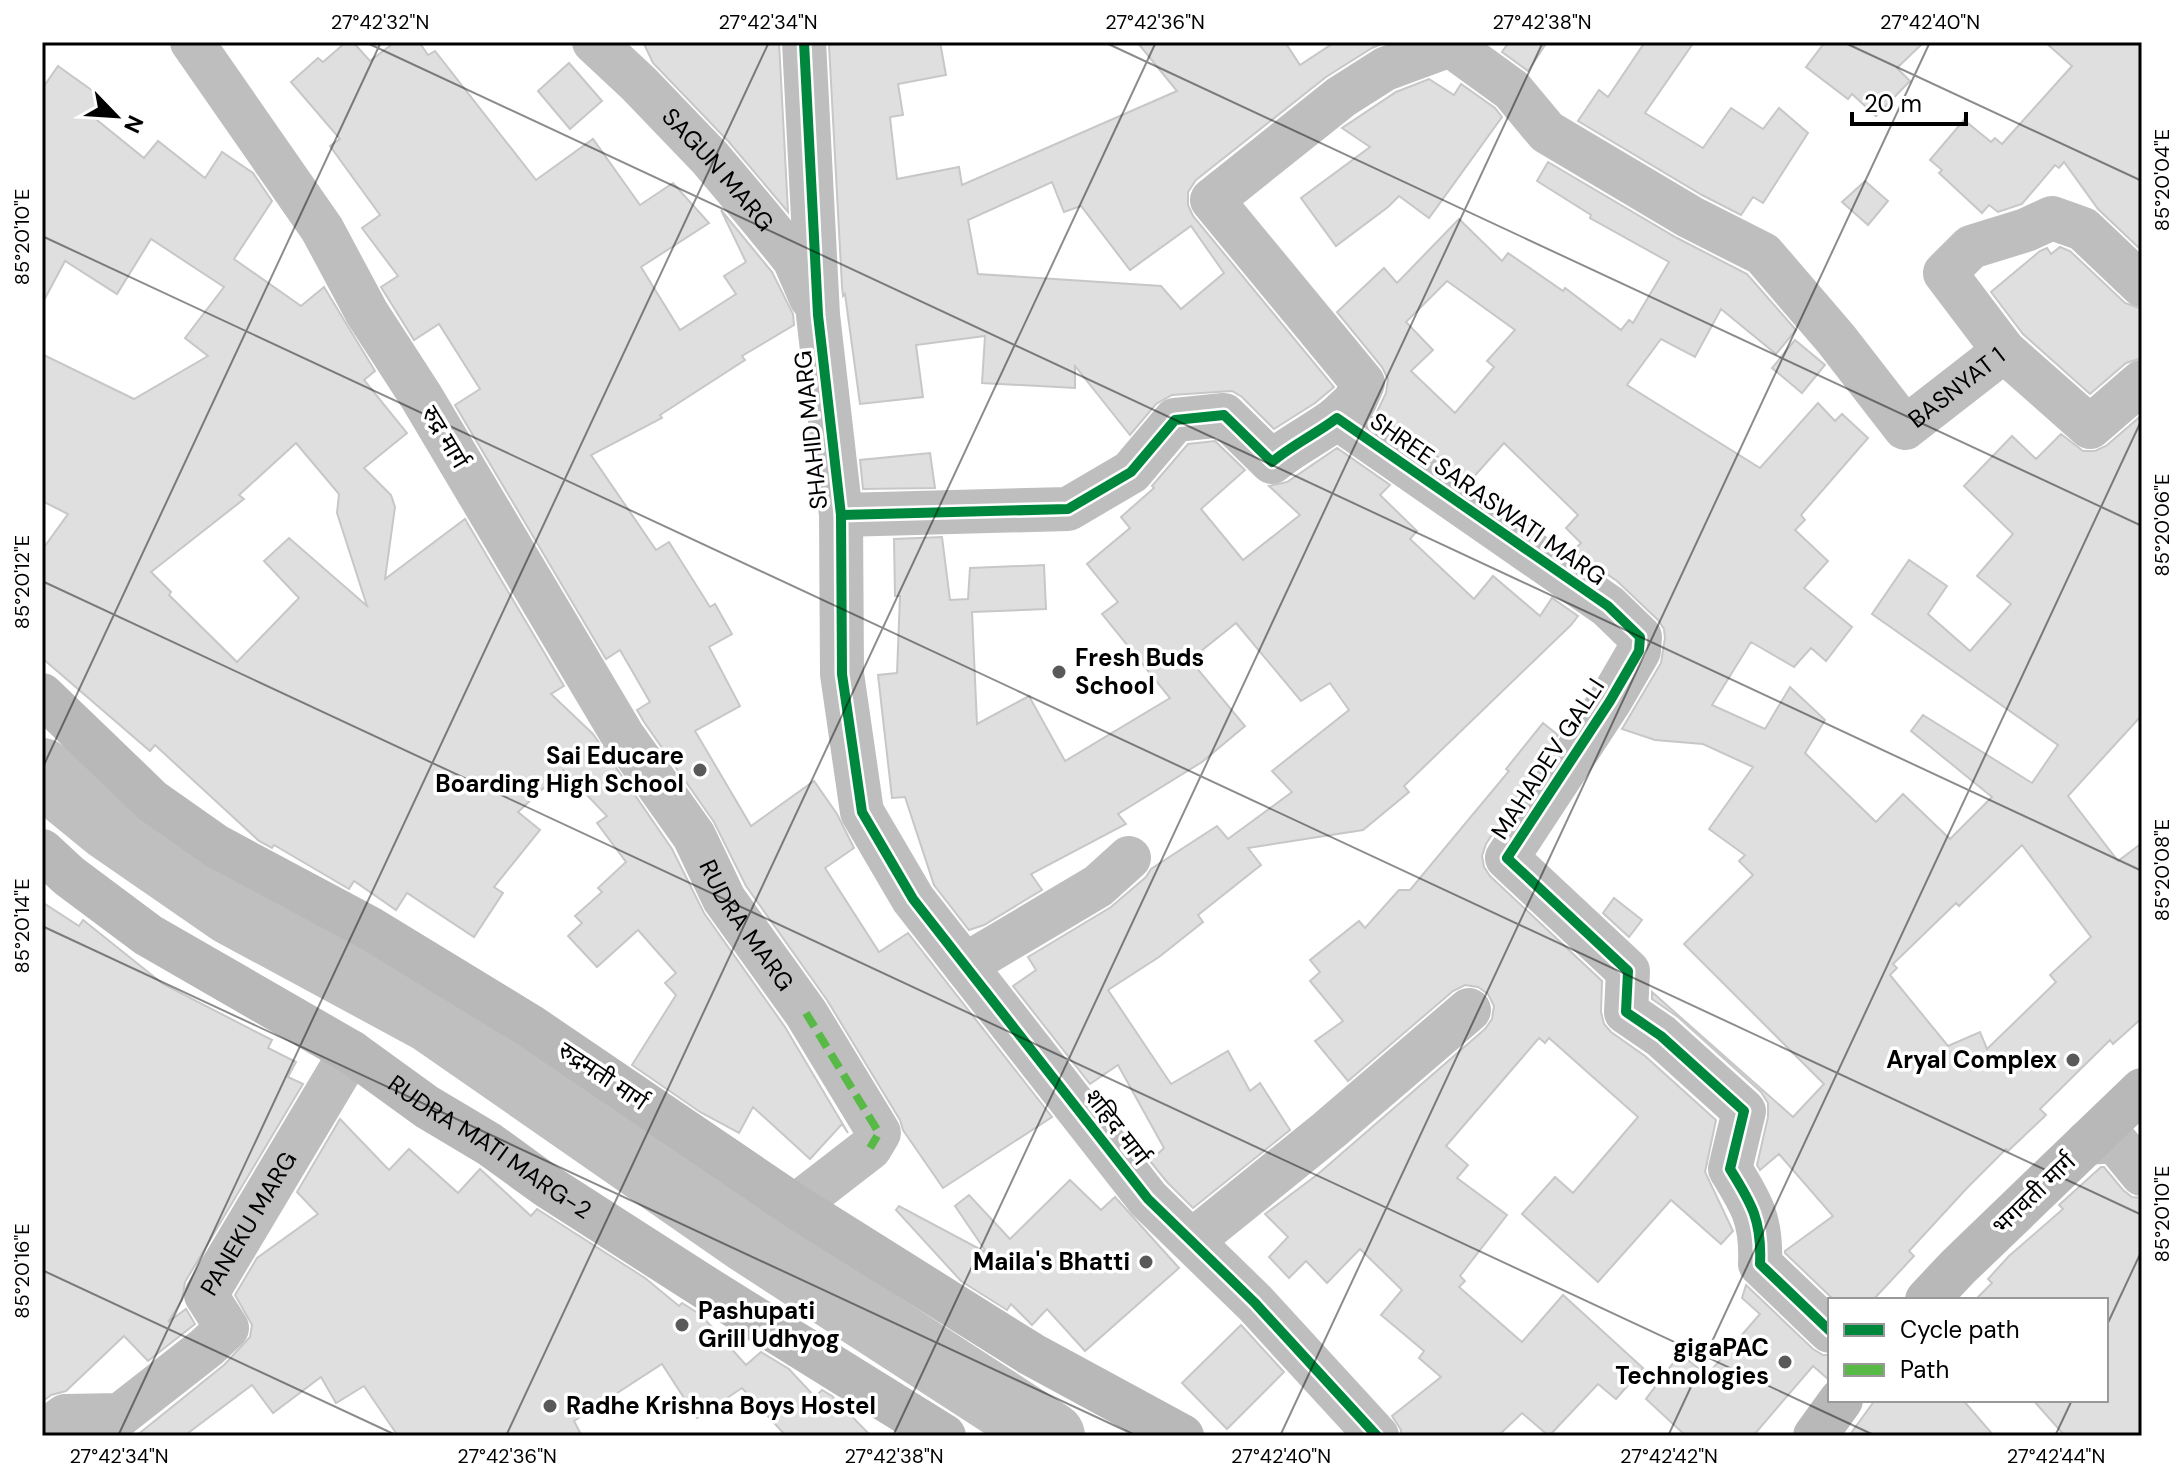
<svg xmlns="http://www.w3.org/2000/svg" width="2184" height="1478" viewBox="0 0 2184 1478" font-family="'DM Sans','Noto Sans Devanagari',sans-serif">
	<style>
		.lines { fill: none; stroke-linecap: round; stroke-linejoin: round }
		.river { stroke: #bfbfbf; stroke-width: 68 }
		.building { fill: #dfdfdf; stroke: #c7c7c7; stroke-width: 2; fill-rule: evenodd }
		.street { stroke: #bebebe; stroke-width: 44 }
		.secondary { stroke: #b8b8b8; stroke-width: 44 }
		.quiet { stroke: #58b947; stroke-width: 8; stroke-dasharray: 16 8; stroke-linecap: butt }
		.cycleway-casing { stroke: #fff; stroke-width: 15 }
		.cycleway { stroke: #00873e; stroke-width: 10 }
		.ticks { fill: none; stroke: #000; stroke-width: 2; stroke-opacity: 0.45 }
		.poi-dot { fill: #595959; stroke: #fff; stroke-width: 3 }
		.labels { text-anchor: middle; stroke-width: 7; stroke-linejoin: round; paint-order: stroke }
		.street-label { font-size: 24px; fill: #000; stroke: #fff }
		.poi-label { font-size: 24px; font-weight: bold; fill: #000; stroke: #fff; text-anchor: end }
		.neatline { fill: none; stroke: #000; stroke-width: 3 }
		.ticks-label { font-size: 20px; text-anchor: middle; fill: #000 }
	</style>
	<rect width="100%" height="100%" fill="#fff"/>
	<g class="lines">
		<path class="river" d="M42 772 108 826 231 911 431 1019 749 1240 1051 1436"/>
	</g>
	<g class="building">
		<path d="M346 42H353L370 61 395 42H419L428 55 435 51 536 180 593 139 640 205 673 183 709 223 641 267 680 330 736 294 724 276 746 262 721 210 772 272 793 314 794 325 742 356 745 360 660 415 662 418 591 455 656 550 669 542 710 607 715 604 732 634 709 647 740 706 695 731 751 826 814 781 837 814 854 848 825 868 879 952 908 933 1052 1117 943 1188 903 1130 900 1120 827 1000 746 886 714 822 644 722 637 710 650 702 620 650 606 659 455 405 480 389 439 324 414 340 381 287 398 276 362 228 380 215 330 146 340 139 291 82 318 58 323 62Z"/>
		<path d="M643 42H779L788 212 729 142 653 63Z"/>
		<path d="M867 42H940L946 75 898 84 903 115 890 117 897 179 959 167 962 185 1177 91 1137 42H1285L1300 65 1335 42H1386L1372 48 1326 77 1196 180 1188 192V205L1193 216 1334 387 1315 403 1274 429 1242 397 1232 391 1172 395 1156 404 1130 435 1075 366V388L982 383 985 336 916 345 923 397 860 404 845 294 843 296 842 286 829 45ZM1052 182 1064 212 1081 206 1130 270 1191 226 1224 273 1181 309 1161 286 978 274 968 220Z"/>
		<path d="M1509 42H1547L1528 71 1502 52Z"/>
		<path d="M1645 42H1694L1645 113 1703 148 1731 108 1763 129 1779 108 1808 133 1763 203 1753 197 1741 215 1702 195 1578 121 1599 90 1608 97Z"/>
		<path d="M1825 42H1924L1897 68 1910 81 1876 116 1852 94 1848 99 1806 67Z"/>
		<path d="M2045 42H2142V246L2139 248 2098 209 2064 162 2059 168 2055 165 2022 204 1998 212 1989 205 1982 213 1939 173 1942 170 1930 160 1964 120 1991 142 1995 138 2002 144 2072 66Z"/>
		<path d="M569 63 602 101 570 129 538 91Z"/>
		<path d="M58 66 104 99 92 116 144 158 158 141 205 178 222 152 253 173 272 201 234 259 301 306 324 287 375 371 364 380 407 433 364 468 391 495 395 507 385 579 465 519 564 686 551 694 593 734 672 849 704 913 785 1027 848 1133 842 1124 810 1159 753 1107 739 1133 700 1112 632 1065 676 995 665 983 676 973 638 930 597 967 568 936 582 923 575 916 602 892 598 888 626 862 597 823 607 816 563 770 518 812 540 830 494 887 503 893 474 937 407 893 396 910 354 881 349 889 274 845 272 848 259 841 155 745 150 751 42 658V550L68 514 42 501V354L134 399 208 356 185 338 224 287 151 239 117 294 65 261 42 304V89ZM296 443 339 494 337 513 367 606 289 538 264 561 299 598 237 662 169 595 171 592 151 572 244 499 239 495Z"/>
		<path d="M1429 79 1454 95 1461 84 1495 108 1502 117 1429 218 1399 196 1388 207 1336 246 1301 198 1370 147 1342 128 1396 92Z"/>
		<path d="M1548 162 1677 238 1747 274 1796 330 1776 354 1721 309 1695 357 1661 339 1627 385 1760 468 1818 403 1835 421 1842 414 1868 438 1801 515 1805 520 1795 530 1828 561 1804 588 1852 627 1826 661 1811 648 1794 667 1751 642 1712 705 1765 729 1790 687 1825 720 1805 753 1876 822 1903 794 1950 839 1992 797 1911 731 1923 715 2032 783 2058 745 1872 614 1909 560 1947 586 1928 614 1970 651 2011 604 1977 576 2013 534 1964 486 2012 436 2036 459 2061 434 2083 451H2095L2106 446 2142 415V715L2068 796 2118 861 2142 843V1018L2113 1044 2110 1040 2040 1109 2046 1115 2008 1151 2006 1149 1967 1188 1909 1251 1914 1256 1873 1300H1834L1785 1253V1251L1833 1216 1779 1154 1760 1170 1757 1165 1768 1117V1103L1761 1092 1678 1017 1652 999V992L1793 1117 1824 1084 1684 944 1753 875 1739 861 1745 855 1709 829 1753 767 1703 744 1655 740 1622 729 1661 663 1665 638 1664 629 1658 620 1617 581 1573 551 1581 543 1566 528 1578 515 1504 443 1471 480 1376 414 1386 393 1388 379 1382 367 1337 312 1384 268 1397 283 1459 219 1502 261 1508 253 1563 291 1565 288 1621 330 1629 320 1633 323 1669 262 1590 218 1591 215 1537 181ZM1447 281 1515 330 1487 361 1494 367 1455 413 1411 371 1433 350 1406 322ZM2022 845 2091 937 2050 975 2056 982 1987 1049 1980 1032 1948 1046 1890 975 1897 968 1893 964 1956 903 1959 906Z"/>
		<path d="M1865 181 1888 201 1868 225 1842 202Z"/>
		<path d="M2060 247 2070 251 2125 303 2142 309V358L2126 363 2090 394 2023 334 1991 292 2040 251 2047 248 2051 254Z"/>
		<path d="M1795 340 1825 365 1802 393 1772 368Z"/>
		<path d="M1215 441 1245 470 1201 509 1243 560 1300 515 1269 486 1287 482 1337 448 1390 485 1380 495 1417 531 1410 539 1474 599 1493 576 1540 616 1552 598 1578 616 1571 625 1404 786 1409 792 1363 830 1248 848 1261 865 1198 915 1203 922 1159 957 1108 990 1171 1084 1228 1051 1250 1091 1260 1083 1290 1130 1193 1208 1167 1182 1150 1161 1164 1148 1118 1065 1090 1084 1013 986 1036 970 1028 957 1111 907 1146 877 1151 869 1217 826 1228 839 1292 792 1272 771 1349 710 1330 683 1301 701 1236 623 1190 660 1245 726 1202 762 1118 814 1126 824 1031 874 1042 890 984 925 969 930 934 885 905 797 892 798 878 675 897 673 900 596H895L894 539 942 537 950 600 968 599 970 568 1044 565 1046 609 972 612 977 724 1029 696 1065 761 1170 698 1102 614 1118 602 1087 564 1130 528 1121 517 1154 488 1152 486 1188 444Z"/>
		<path d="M930 453 935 488 863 489 860 460Z"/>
		<path d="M1543 723 1558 735 1486 844 1482 856 1484 867 1490 876 1602 981 1601 1012 1604 1024 1611 1032 1645 1056 1716 1120 1705 1172 1733 1231 1721 1244 1671 1200 1598 1282 1522 1214 1555 1177 1573 1193 1638 1117 1549 1038 1545 1043 1539 1038 1446 1146 1468 1165 1457 1178 1507 1215 1460 1276 1465 1281 1459 1287 1522 1342 1563 1295 1643 1368 1616 1399 1598 1384 1549 1436 1522 1413 1498 1436H1401V1430L1392 1416 1441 1377 1419 1358 1424 1351 1381 1315 1402 1290 1360 1249 1327 1283 1306 1261 1289 1278 1269 1257 1288 1237 1265 1214 1318 1174 1485 1029 1492 1019 1494 1006 1488 994 1478 987 1465 985 1453 991 1348 1081 1315 1041 1343 1021 1310 981 1320 972 1310 960 1359 921 1365 928 1399 890H1410L1509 771 1506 769Z"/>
		<path d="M1614 898 1642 920 1629 937 1603 913Z"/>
		<path d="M42 902 79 926 83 920 163 984 272 1040 268 1048 296 1062 288 1077 303 1084 185 1282 182 1300 168 1322 186 1309 195 1324 148 1361 124 1336 66 1391 51 1395 42 1402Z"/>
		<path d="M340 1119 389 1170 409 1149 458 1193 480 1169 531 1216 537 1209 645 1278 679 1306 682 1303 701 1315 746 1365 761 1352 789 1369 815 1397 822 1390 832 1396 871 1436H786L742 1388 697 1418 662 1364 574 1421 582 1436H398L364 1386 336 1403 321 1377 273 1413 252 1385 184 1436H136L224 1365 250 1337 252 1325 235 1295 257 1258 318 1214 297 1192Z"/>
		<path d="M2101 1167H2104L2123 1190 2132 1197 2142 1198V1436H2065L2033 1400H2106V1300H1975L1992 1283 1988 1279 2009 1256 2063 1209 2059 1205Z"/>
		<path d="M1070 1180 1101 1210 1115 1197 1179 1268 1085 1351 1047 1309 1032 1325 1011 1304 1007 1310 961 1281 896 1210 899 1206 987 1253 955 1206 969 1195 1010 1239Z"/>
		<path d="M1746 1285 1813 1349 1823 1355H1830V1378L1828 1379 1813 1366 1753 1436H1686L1646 1399 1680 1354 1707 1375 1760 1314 1742 1298Z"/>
		<path d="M1241 1325 1284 1372 1227 1429 1182 1383Z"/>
		<path d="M1875 1400H1963L1994 1436H1849Z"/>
	</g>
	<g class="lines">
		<g class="street">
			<path id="s1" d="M192 42 322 229 367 313 422 398 623 736 694 836 724 899 806 1013 879 1133 870 1148 795 1206"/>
			<path id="s2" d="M594 42 639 84 710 158 759 216 794 259 811 298"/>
			<path d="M804 42 818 315 841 515 842 674 862 812 913 899 1148 1199 1255 1303 1377 1436"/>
			<path d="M2004 351 1945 273 1971 247 2026 230 2052 218 2083 229 2142 285"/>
			<path id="s3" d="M1337 418 1355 401 1363 383 1212 200 1341 97 1385 69 1450 45 1512 90 1547 132 1690 217 1763 254 1836 339 1905 428 2004 351 2090 427 2142 382"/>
			<path d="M841 515 1068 509 1131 472 1175 420 1224 415 1272 462C1292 445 1316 434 1337 418L1608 606 1640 637 1639 651 1610 701 1507 858 1628 971 1626 1012 1661 1036 1744 1111 1730 1169C1752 1204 1762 1221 1760 1264L1830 1331"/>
			<path d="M965 965 1098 886 1129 858"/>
			<path d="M2087 1143 2115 1141 2142 1174"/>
			<path d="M1193 1240 1329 1130 1469 1010"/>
			<path id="s4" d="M42 1433 65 1416 120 1415 207 1347 227 1328 206 1295 351 1052"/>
		</g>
		<g class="secondary">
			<path d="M42 695 152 801 216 846 371 929 530 1026 795 1206 1031 1354 1182 1436"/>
			<path id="s5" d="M42 851 69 876 148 935 351 1052 427 1107 489 1144 547 1186 706 1288 944 1436"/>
			<path d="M1927 1300 1958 1267 2142 1090"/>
			<path d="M1815 1436 1841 1400"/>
		</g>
		<path class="quiet" d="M806 1013 879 1133 870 1148"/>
		<defs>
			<g id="cycleway">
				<path d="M804 42 818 315 841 515 842 674 862 812 913 899 1148 1199 1255 1303 1377 1436"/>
				<path d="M841 515 1068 509 1131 472 1175 420 1224 415 1272 462C1292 445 1316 434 1337 418L1608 606 1640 637 1639 651 1610 701 1507 858 1628 971 1626 1012 1661 1036 1744 1111 1730 1169C1752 1204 1762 1221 1760 1264L1830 1331"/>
			</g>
		</defs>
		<use href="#cycleway" class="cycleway-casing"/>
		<use href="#cycleway" class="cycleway"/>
	</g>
	<path class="ticks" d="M365 42 2142 871M1104 42 2142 526M1843 42 2142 181M42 236 2142 1215M42 581 1876 1436M42 769 381 42M42 926 1137 1436M42 1270 398 1436M2106 1327 2142 1250M118 1436 769 42M506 1436 1156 42M893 1436 1543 42M1280 1436 1930 42M1668 1436 2142 419M2055 1436 2072 1400"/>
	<g class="poi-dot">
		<circle cx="1059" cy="672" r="8"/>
		<circle cx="700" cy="770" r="8"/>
		<circle cx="2073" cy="1060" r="8"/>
		<circle cx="1146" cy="1262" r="8"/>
		<circle cx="682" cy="1325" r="8"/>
		<circle cx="1785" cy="1362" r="8"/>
		<circle cx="550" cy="1406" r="8"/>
	</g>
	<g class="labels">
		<g class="street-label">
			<text dy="8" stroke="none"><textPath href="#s2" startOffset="178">SAGUN MARG</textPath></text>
			<text dy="8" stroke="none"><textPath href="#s3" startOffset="1238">BASNYAT 1</textPath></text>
			<text transform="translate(811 430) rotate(-96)" y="8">SHAHID MARG</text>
			<text transform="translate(445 437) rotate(59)" y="8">रुद्र मार्ग</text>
			<text transform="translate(1488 499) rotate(35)" y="8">SHREE SARASWATI MARG</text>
			<text transform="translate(1548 759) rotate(-57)" y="8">MAHADEV GALLI</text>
			<text dy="8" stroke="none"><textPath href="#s1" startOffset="1044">RUDRA MARG</textPath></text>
			<text transform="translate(603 1076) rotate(34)" y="8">रुद्रमती मार्ग</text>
			<text transform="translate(1117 1127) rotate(52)" y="8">शहिद मार्ग</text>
			<text dy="8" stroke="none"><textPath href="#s5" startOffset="538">RUDRA MATI MARG-2</textPath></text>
			<text transform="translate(2034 1194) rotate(-44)" y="8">भगवती मार्ग</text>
			<text dy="8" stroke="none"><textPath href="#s4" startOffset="344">PANEKU MARG</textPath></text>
		</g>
		<g class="poi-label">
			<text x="1075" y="666" text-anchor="start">Fresh Buds<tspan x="1075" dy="28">School</tspan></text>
			<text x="684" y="764">Sai Educare<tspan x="684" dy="28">Boarding High School</tspan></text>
			<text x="2057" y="1068">Aryal Complex</text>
			<text x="1130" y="1270">Maila's Bhatti</text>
			<text x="698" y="1319" text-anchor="start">Pashupati<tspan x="698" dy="28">Grill Udhyog</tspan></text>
			<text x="1769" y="1356">gigaPAC<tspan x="1769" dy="28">Technologies</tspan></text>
			<text x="566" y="1414" text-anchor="start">Radhe Krishna Boys Hostel</text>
		</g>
	</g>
	<rect width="2184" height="1478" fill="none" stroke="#ffffff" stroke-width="88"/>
	<rect x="1828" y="1298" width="280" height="104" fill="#ffffff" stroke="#999999" stroke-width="2"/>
	<rect x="1844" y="1324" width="40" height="12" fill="#00873e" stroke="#999999" stroke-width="2"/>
	<text x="1900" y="1338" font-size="24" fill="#000000">Cycle path</text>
	<rect x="1844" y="1364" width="40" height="12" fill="#58b947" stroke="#999999" stroke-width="2"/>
	<text x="1900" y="1378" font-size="24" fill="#000000">Path</text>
	<g transform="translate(116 116) rotate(115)" stroke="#ffffff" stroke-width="6" paint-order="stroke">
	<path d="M0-6L14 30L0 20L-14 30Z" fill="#000000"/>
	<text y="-12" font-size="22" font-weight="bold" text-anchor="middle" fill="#000000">N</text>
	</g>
	<path d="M1852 112v12h114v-12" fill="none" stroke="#000000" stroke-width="4"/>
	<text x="1864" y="112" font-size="24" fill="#000000" stroke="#ffffff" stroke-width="6" paint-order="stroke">20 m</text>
	<rect x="44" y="44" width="2096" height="1390" class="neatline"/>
	<g class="ticks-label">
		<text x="380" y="29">27°42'32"N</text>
		<text x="768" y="29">27°42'34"N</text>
		<text x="1155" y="29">27°42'36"N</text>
		<text x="1542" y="29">27°42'38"N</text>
		<text x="1930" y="29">27°42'40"N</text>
		<text transform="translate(2162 180) rotate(-90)" y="7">85°20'04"E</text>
		<text transform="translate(22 237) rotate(-90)" y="7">85°20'10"E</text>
		<text transform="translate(2162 525) rotate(-90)" y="7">85°20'06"E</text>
		<text transform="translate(22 582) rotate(-90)" y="7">85°20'12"E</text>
		<text transform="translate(2162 870) rotate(-90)" y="7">85°20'08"E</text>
		<text transform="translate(22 926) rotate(-90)" y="7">85°20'14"E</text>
		<text transform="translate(2162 1214) rotate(-90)" y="7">85°20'10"E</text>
		<text transform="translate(22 1271) rotate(-90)" y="7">85°20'16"E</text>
		<text x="119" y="1463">27°42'34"N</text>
		<text x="507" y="1463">27°42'36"N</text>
		<text x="894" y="1463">27°42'38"N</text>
		<text x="1281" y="1463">27°42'40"N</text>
		<text x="1669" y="1463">27°42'42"N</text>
		<text x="2056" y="1463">27°42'44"N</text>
	</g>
</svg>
